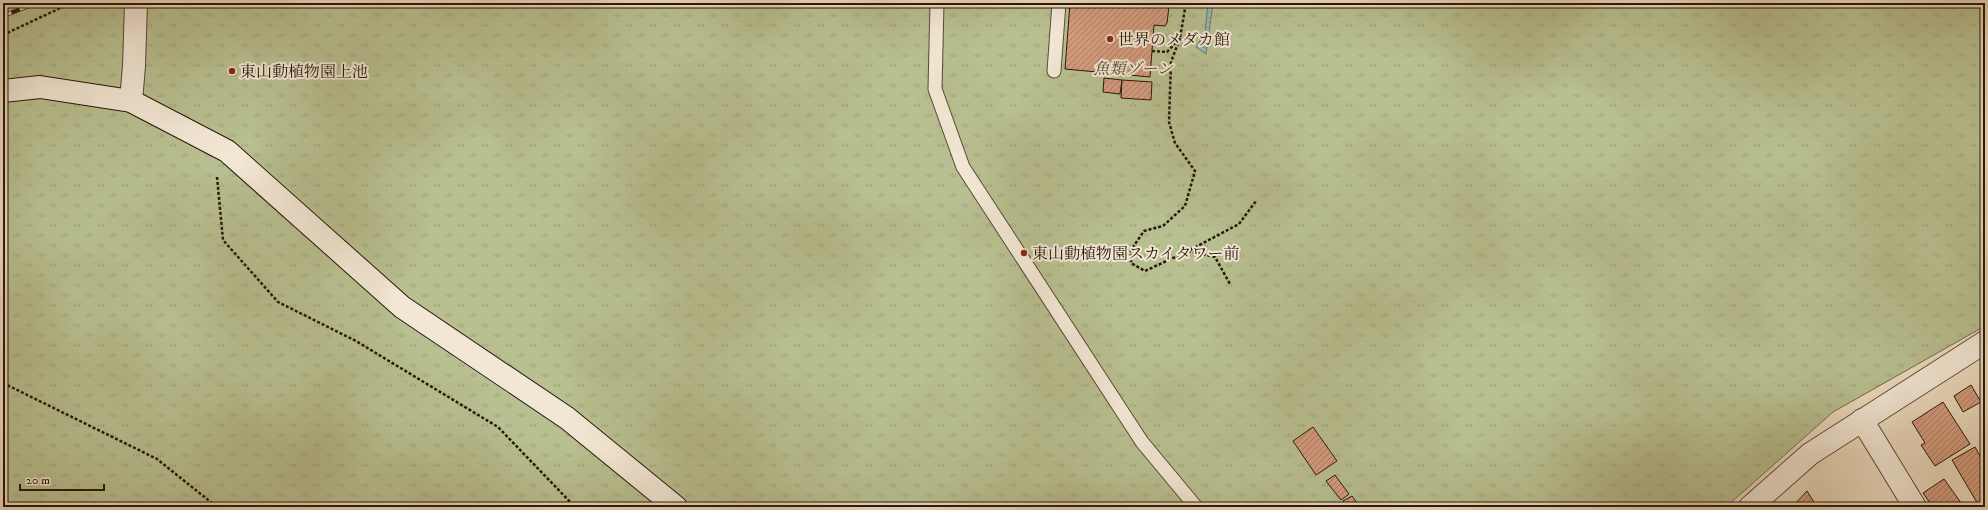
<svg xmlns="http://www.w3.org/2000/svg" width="1988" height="510" viewBox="0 0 1988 510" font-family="'IM FELL DW Pica','Noto Serif JP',serif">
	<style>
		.park { fill: url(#park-tufts); stroke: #706a4c }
		.water { fill: url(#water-rules); stroke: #6c7870 }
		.building { fill: url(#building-hatch); stroke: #291609 }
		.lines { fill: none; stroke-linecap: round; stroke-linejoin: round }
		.lane-casing { stroke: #5a4736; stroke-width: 15 }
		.street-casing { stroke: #5a4736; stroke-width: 24 }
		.secondary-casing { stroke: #291609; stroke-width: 24 }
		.path { stroke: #291609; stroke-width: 2.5; stroke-dasharray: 3 2; stroke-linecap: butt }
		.lane { stroke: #f2e7d4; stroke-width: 13 }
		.street { stroke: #f2e7d4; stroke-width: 22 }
		.secondary { stroke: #f2e7d4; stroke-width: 22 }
		.rail-casing { stroke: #291609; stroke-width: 4.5 }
		.rail { stroke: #f2e7d4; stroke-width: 3; stroke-dasharray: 9; stroke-linecap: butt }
		.poi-dot { fill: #8f2418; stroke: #f2e7d4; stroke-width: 1.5 }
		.labels { text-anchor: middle; stroke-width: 4; stroke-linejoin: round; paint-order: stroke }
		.poi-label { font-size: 16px; fill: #291609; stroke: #f2e7d4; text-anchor: start }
		.park-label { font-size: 16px; font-style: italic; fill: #544932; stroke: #f2e7d4 }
	</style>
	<defs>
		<pattern id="park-tufts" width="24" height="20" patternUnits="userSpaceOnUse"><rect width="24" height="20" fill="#b8bf90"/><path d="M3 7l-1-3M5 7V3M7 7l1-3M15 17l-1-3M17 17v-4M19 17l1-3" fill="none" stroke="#9ea37b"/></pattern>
		<pattern id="water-rules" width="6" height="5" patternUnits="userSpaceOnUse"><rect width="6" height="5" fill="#98bab5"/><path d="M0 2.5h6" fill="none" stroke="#839f9a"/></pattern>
		<pattern id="building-hatch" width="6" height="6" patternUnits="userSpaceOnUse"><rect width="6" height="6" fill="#d49c7e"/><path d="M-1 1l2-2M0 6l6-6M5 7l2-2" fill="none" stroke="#ac7e65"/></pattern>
	</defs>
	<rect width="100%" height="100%" fill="#ebdabd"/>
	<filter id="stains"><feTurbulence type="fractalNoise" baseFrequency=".005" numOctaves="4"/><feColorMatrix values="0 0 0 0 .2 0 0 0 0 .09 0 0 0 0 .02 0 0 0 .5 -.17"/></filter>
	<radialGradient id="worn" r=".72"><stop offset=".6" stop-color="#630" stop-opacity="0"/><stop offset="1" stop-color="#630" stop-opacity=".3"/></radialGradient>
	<path class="park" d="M3 3H1985V326L1833 412 1726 507H3Z"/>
	<path class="water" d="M1208 3H1213L1206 54 1196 47 1205 33Z"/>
	<g class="building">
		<path d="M1070 3H1157L1169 6 1167 23 1165 26 1154 25 1150 77 1065 69Z"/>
		<path d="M1104 78 1122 80 1120 94 1103 92Z"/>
		<path d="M1122 80 1152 82 1151 100 1121 98Z"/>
		<path d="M1971 385 1981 402 1963 412 1954 396Z"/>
		<path d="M1943 402 1970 444 1935 466 1921 445 1925 443 1912 422Z"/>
		<path d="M1313 427 1337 461 1316 475 1293 441Z"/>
		<path d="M1975 447 1985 465V503L1979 506 1952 460Z"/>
		<path d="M1335 475 1349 494 1341 500 1326 481Z"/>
		<path d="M1944 479 1964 507H1933L1923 493Z"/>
		<path d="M1807 491 1817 507H1792Z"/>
		<path d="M1352 496 1360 507H1347L1343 501Z"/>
	</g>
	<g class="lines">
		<defs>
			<g id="lane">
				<path d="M937 3 935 89 963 167 1142 442 1196 507"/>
				<path d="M1054 71 1059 3"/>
			</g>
			<g id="street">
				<path d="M131 101 134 66 136 3"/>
				<path d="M1862 420 1915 507"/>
				<path d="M1750 507 1810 454 1985 342"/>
			</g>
			<path id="secondary" d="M3 91 40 87 131 101 227 151 402 307 567 418 676 507"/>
		</defs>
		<use href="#lane" class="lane-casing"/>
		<use href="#street" class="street-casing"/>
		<use href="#secondary" class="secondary-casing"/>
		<g class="path">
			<path d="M3 35 71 3"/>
			<path d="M1180 38 1171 62 1169 122 1175 143 1195 171 1185 206 1163 226 1144 231 1131 250V263L1145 271 1188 251 1239 224 1256 201"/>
			<path d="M1152 51 1167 52 1180 38 1186 3"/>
			<path d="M217 177 223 240 278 302 356 341 498 427 575 507"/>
			<path d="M1188 251 1215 257 1230 284"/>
			<path d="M3 383 157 459 217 507"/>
		</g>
		<use href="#lane" class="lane"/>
		<use href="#street" class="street"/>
		<use href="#secondary" class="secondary"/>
		<defs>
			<path id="rail" d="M3 16 36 3"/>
		</defs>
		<use href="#rail" class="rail-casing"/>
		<use href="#rail" class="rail"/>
	</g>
	<g class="poi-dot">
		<circle cx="1110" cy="39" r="4"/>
		<circle cx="232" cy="71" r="4"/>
		<circle cx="1024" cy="253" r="4"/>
	</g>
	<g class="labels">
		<g class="poi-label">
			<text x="1118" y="45">世界のメダカ館</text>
			<text x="240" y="77">東山動植物園上池</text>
			<text x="1032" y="259">東山動植物園スカイタワー前</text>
		</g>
		<g class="park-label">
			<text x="1133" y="74">魚類ゾーン</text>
		</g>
	</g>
	<rect width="1988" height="510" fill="none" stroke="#ebdabd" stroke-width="16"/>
	<rect x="4" y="4" width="1980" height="502" fill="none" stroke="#291609" stroke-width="2"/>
	<rect x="8" y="8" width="1972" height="494" fill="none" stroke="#291609"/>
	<path d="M20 484v6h84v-6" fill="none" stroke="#291609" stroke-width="2"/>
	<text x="26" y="484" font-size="12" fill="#291609" stroke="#f2e7d4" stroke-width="3" paint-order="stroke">20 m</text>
	<rect width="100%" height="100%" filter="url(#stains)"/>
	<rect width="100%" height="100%" fill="url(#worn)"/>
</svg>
